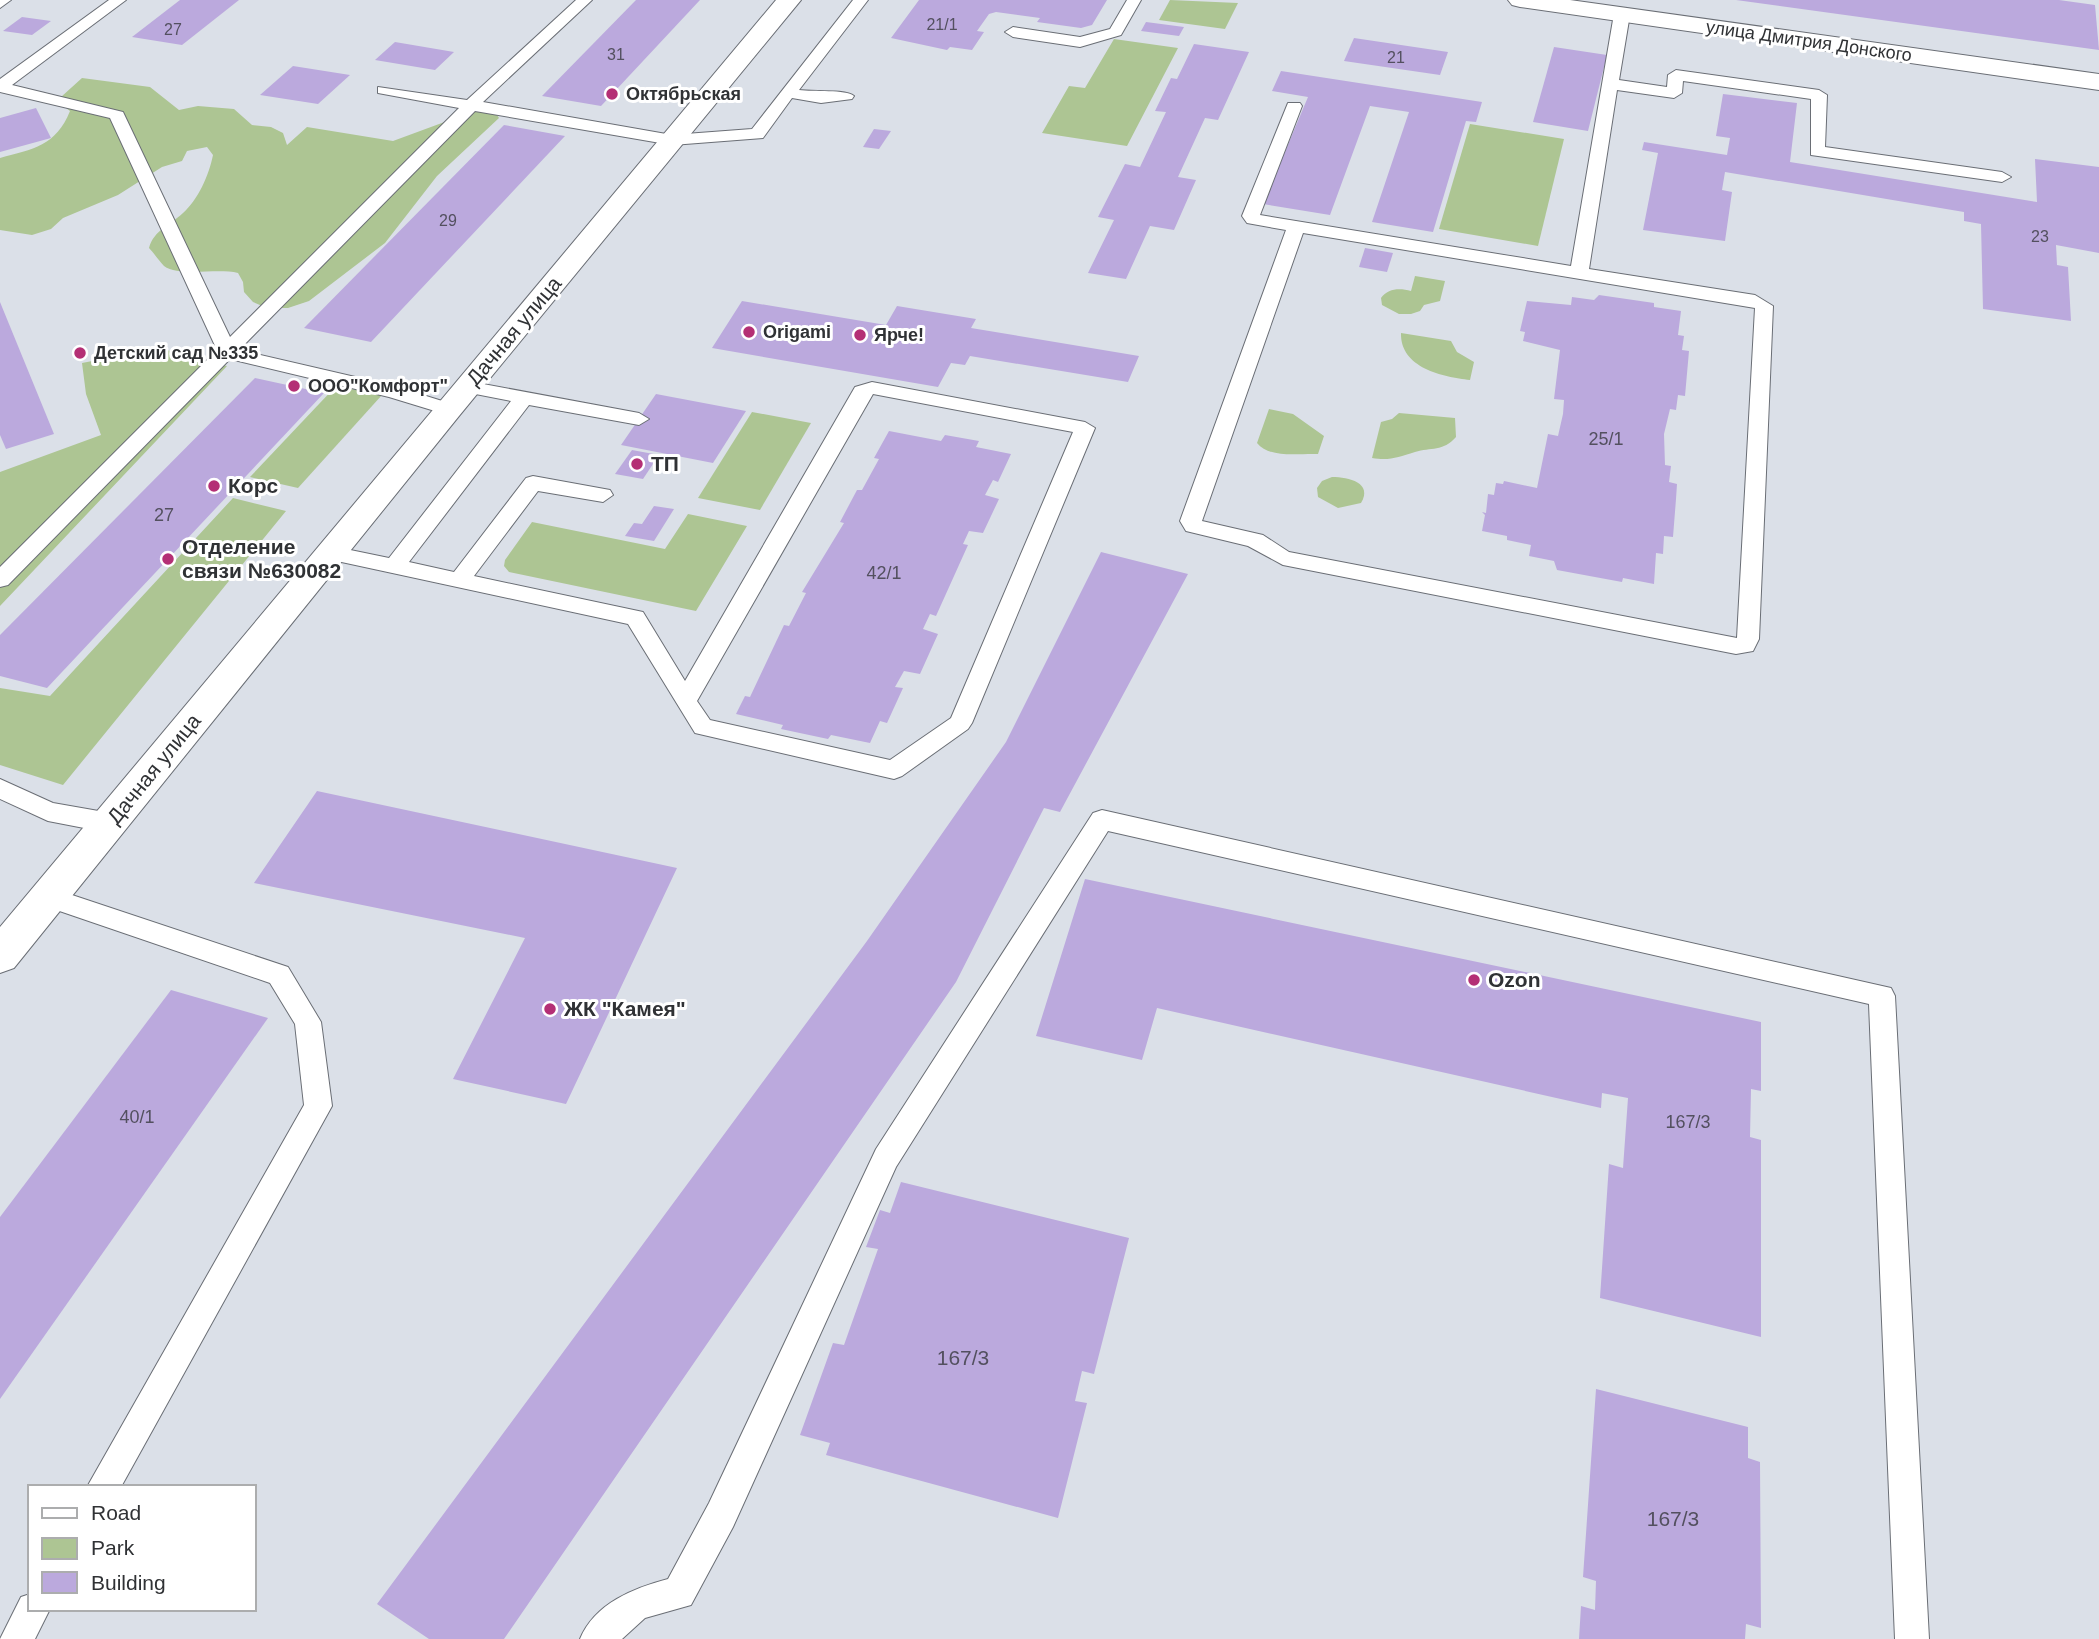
<svg xmlns="http://www.w3.org/2000/svg" width="2099" height="1639" viewBox="0 0 2099 1639" font-family="Helvetica,sans-serif">
	<style>
		.green { fill: #adc593 }
		.building { fill: #bba9dd }
		.lines { fill: none; stroke-linecap: round; stroke-linejoin: round }
		.service-casing { stroke: #6a6e75; stroke-width: 2 }
		.tertiary-casing { stroke: #6a6e75; stroke-width: 2 }
		.service { fill: #fff; fill-rule: evenodd }
		.tertiary { fill: #fff; fill-rule: evenodd }
		.poi-dot { fill: #b42f75; stroke: #fff; stroke-width: 2.5 }
		.labels { text-anchor: middle; stroke-width: 6; stroke-linejoin: round; paint-order: stroke }
		.far-number-label { font-size: 16px; fill: #53505f }
		.far-street-label { font-size: 18px; fill: #303235; stroke: #fff }
		.far-poi-label { font-size: 18px; font-weight: bold; fill: #303235; stroke: #fff; text-anchor: start }
		.number-label { font-size: 18px; fill: #53505f }
		.street-label { font-size: 21px; fill: #303235; stroke: #fff }
		.poi-label { font-size: 21px; font-weight: bold; fill: #303235; stroke: #fff; text-anchor: start }
		.near-number-label { font-size: 21px; fill: #53505f }
	</style>
	<rect width="100%" height="100%" fill="#dbe0e8"/>
	<g class="green">
		<path d="M1170 0 1238 3 1225 29 1159 20Z"/>
		<path d="M1114 39 1178 48 1127 146 1042 133 1069 86 1085 88Z"/>
		<path d="M82 78 150 87 179 110 198 106 234 109 252 125 271 127 283 133 287 145 307 127 393 141 477 110H494L499 118 437 176 385 243 309 301 288 308H267L253 302 244 292 243 282 238 273C217 268 179 277 164 266 159 261 154 253 149 248 154 230 170 225 183 213 198 200 209 175 213 155L207 147 187 151 182 161 162 167 118 195 63 218 51 229 32 235 0 230V158C33 149 56 146 70 111L62 105 61 97Z"/>
		<path d="M1470 124 1564 139 1538 246 1439 229Z"/>
		<path d="M1415 276 1445 281 1440 301 1424 305 1420 311 1411 314H1399L1382 305 1381 298C1388 288 1400 288 1411 291Z"/>
		<path d="M1401 333 1451 341 1457 352 1474 362 1470 380C1443 377 1400 368 1401 333Z"/>
		<path d="M159 348 227 366 0 606V472L101 435 86 394 82 363Z"/>
		<path d="M336 386 382 395 298 488 250 477Z"/>
		<path d="M1269 409 1293 414 1324 436 1318 454C1299 453 1270 459 1257 443Z"/>
		<path d="M752 412 811 423 760 510 698 498Z"/>
		<path d="M1399 413 1455 418 1456 437C1443 452 1431 447 1415 452 1398 457 1390 461 1372 458L1381 422 1392 419Z"/>
		<path d="M1332 477C1349 477 1373 483 1361 503L1338 508 1318 497 1317 488 1322 481Z"/>
		<path d="M233 498 286 511 63 785 0 765V688L50 696Z"/>
		<path d="M688 514 747 526 696 611 509 572 504 566 505 560 532 522 665 549Z"/>
	</g>
	<g class="building">
		<path d="M180 0H239L182 45 132 37Z"/>
		<path d="M636 0H700L601 106 542 96Z"/>
		<path d="M919 0H1107L1092 25 1081 28 1037 22 1040 18 996 12 989 14 977 31 984 32 972 50 950 47 947 50 891 38Z"/>
		<path d="M1736 0H2059L2095 5 2099 50Z"/>
		<path d="M22 17 51 21 32 35 3 31Z"/>
		<path d="M1146 22 1184 27 1179 36 1141 31Z"/>
		<path d="M1354 38 1448 52 1440 75 1344 61Z"/>
		<path d="M395 42 454 52 435 70 375 60Z"/>
		<path d="M1194 44 1249 52 1218 120 1205 118 1178 177 1196 180 1174 230 1150 226 1126 279 1088 273 1114 220 1098 217 1125 164 1140 167 1166 112 1155 111 1171 78 1177 79Z"/>
		<path d="M1554 47 1607 55 1588 131 1533 122Z"/>
		<path d="M293 66 350 75 318 104 260 95Z"/>
		<path d="M1281 71 1482 102 1476 122 1466 121 1433 232 1372 222 1409 112 1370 106 1330 215 1263 204 1308 97 1272 91Z"/>
		<path d="M1723 94 1797 103 1790 162 2037 202 2035 159 2099 167V253L2056 245 2057 265 2068 267 2071 321 1983 309 1981 224 1964 221V212L1725 172 1722 190 1732 192 1725 241 1643 230 1658 153 1642 150 1644 142 1727 155 1730 138 1716 136Z"/>
		<path d="M36 108 51 138 0 152V118Z"/>
		<path d="M504 125 565 136 371 342 304 328Z"/>
		<path d="M874 129 891 131 879 149 863 147Z"/>
		<path d="M1365 248 1393 253 1387 272 1359 267Z"/>
		<path d="M1599 295 1654 303V307L1681 311 1678 335 1684 336 1682 350 1689 351 1685 396 1678 395 1676 410 1670 409 1664 434 1665 465 1671 466 1669 482 1677 484 1676 499 1673 537 1664 536 1663 554 1656 553 1654 584 1623 578 1622 582 1557 570 1554 561 1529 556 1531 545 1507 540V536L1482 531 1485 515 1482 512 1486 513 1488 494 1494 495 1496 483 1503 484 1504 481 1537 488 1548 434 1558 436 1563 414 1564 400 1554 399 1560 350 1523 341 1525 332 1520 331 1527 301 1571 305 1572 297 1594 300Z"/>
		<path d="M742 301 886 325 897 306 976 319 971 328 1139 356 1128 382 970 356 965 365 951 363 938 387 712 348Z"/>
		<path d="M0 302 54 434 6 449 0 435Z"/>
		<path d="M255 378 324 393 47 688 0 676V635Z"/>
		<path d="M656 394 746 411 713 463 621 445Z"/>
		<path d="M889 431 941 441 945 435 979 441 976 447 1011 454 998 482 993 480 985 495 999 499 983 533 969 531 963 544 968 545 936 616 930 614 923 629 938 634 920 674 904 671 895 687 903 688 887 723 880 721 870 743 831 735 828 739 781 729 783 725 736 714 745 696 750 697 784 625 789 626 806 593 802 592 844 523 840 522 857 490H862L879 459 874 458Z"/>
		<path d="M632 450 659 455 643 479 615 474Z"/>
		<path d="M654 506 674 509 654 541 625 536 634 523 642 524Z"/>
		<path d="M1101 552 1188 574 1060 812 1044 808 956 982 504 1639H429L377 1604 867 941 1006 742Z"/>
		<path d="M317 791 677 868 566 1104 453 1079 525 938 254 883Z"/>
		<path d="M1085 879 1761 1022V1091L1751 1089 1750 1137 1761 1140V1337L1600 1298 1609 1164 1623 1168 1628 1098 1602 1093 1601 1108 1157 1008 1142 1060 1036 1036Z"/>
		<path d="M171 990 268 1018 0 1399V1217Z"/>
		<path d="M901 1182 1129 1238 1094 1374 1082 1371 1075 1401 1087 1403 1058 1518 826 1455 830 1443 800 1435 833 1343 844 1345 878 1249 866 1247 880 1210 890 1213Z"/>
		<path d="M1596 1389 1748 1427V1458L1760 1462 1761 1628 1746 1624 1745 1639H1579L1581 1606 1595 1610 1596 1581 1583 1577Z"/>
	</g>
	<g class="lines">
		<defs>
			<g id="service">
				<path d="M0 0H11L0 8Z"/>
				<path d="M109 0H126L12 85 123 112 230 337 459 108 378 93V87L467 100 576 0H592L483 102 672 135 752 129 853 0H868L799 90C813 92 846 89 854 96L852 99 821 103 792 98 763 138 672 145 475 111 239 350 394 386 455 405 458 409 455 413 448 415 389 397 230 359 8 585 0 587V567L217 350 110 118 0 92V79Z"/>
				<path d="M1127 0H1141L1121 35 1080 47 1013 37 1005 32 1013 27 1080 37 1110 29Z"/>
				<path d="M1622 9 1630 14 1619 80 1667 87 1668 75 1676 70 1819 90 1827 95 1825 147 2002 172 2011 177 2002 182 1811 155V99L1683 81 1682 93 1674 98 1617 90 1589 269 1755 295 1773 306 1759 639 1753 651 1736 654 1283 565 1248 546 1186 531 1180 521 1286 230 1247 223 1242 216 1288 103H1300L1302 106 1260 215 1571 266 1614 14ZM1303 233 1755 308 1737 638 1289 552 1263 535 1202 521Z"/>
				<path d="M467 381 639 413 649 419 639 425 529 405 409 562 454 572 526 478 533 476 610 490 613 495 603 502 538 491 474 576 643 612 685 681 855 387 872 382 1085 422 1095 428 972 723 968 729 902 776 894 779 695 733 628 624 323 558 320 553 323 548 331 546 389 558 511 401 460 391 457 387 460 383ZM873 394 1073 432 951 718 890 760 710 720 697 701Z"/>
				<path d="M0 779 53 803 110 813 119 816 122 823 119 830 110 833 48 821 0 799Z"/>
				<path d="M1102 810 1891 988 1895 996 1929 1639H1895L1869 1004 1108 831 896 1167 733 1527 691 1605 645 1618 622 1639H580C595 1603 634 1588 668 1579L709 1503 876 1149 1093 813Z"/>
				<path d="M48 887 288 967 321 1022 332 1106 121 1487H87L304 1105 295 1024 270 983 39 904 35 897 39 890Z"/>
				<path d="M30 1594V1609H50L35 1639H0L21 1597Z"/>
			</g>
			<g id="tertiary">
				<path d="M776 0H801L459 416 14 968 0 973V927Z"/>
				<path d="M1508 0H1570L2099 74V90L1520 7 1512 5Z"/>
			</g>
		</defs>
		<use href="#service" class="service-casing"/>
		<use href="#tertiary" class="tertiary-casing"/>
		<use href="#service" class="service"/>
		<use href="#tertiary" class="tertiary"/>
	</g>
	<g class="poi-dot">
		<circle cx="612" cy="94" r="7"/>
		<circle cx="749" cy="332" r="7"/>
		<circle cx="860" cy="335" r="7"/>
		<circle cx="80" cy="353" r="7"/>
		<circle cx="294" cy="386" r="7"/>
		<circle cx="637" cy="464" r="7"/>
		<circle cx="214" cy="486" r="7"/>
		<circle cx="168" cy="559" r="7"/>
		<circle cx="1474" cy="980" r="7"/>
		<circle cx="550" cy="1009" r="7"/>
	</g>
	<g class="labels">
		<g class="far-number-label">
			<text x="942" y="30">21/1</text>
			<text x="173" y="35">27</text>
			<text x="616" y="60">31</text>
			<text x="1396" y="63">21</text>
			<text x="448" y="226">29</text>
			<text x="2040" y="242">23</text>
		</g>
		<g class="far-street-label">
			<text transform="translate(1809 41) rotate(8)" y="6">улица Дмитрия Донского</text>
		</g>
		<g class="far-poi-label">
			<text x="626" y="100">Октябрьская</text>
			<text x="763" y="338">Origami</text>
			<text x="874" y="341">Ярче!</text>
			<text x="94" y="359">Детский сад №335</text>
			<text x="308" y="392">ООО"Комфорт"</text>
		</g>
		<g class="number-label">
			<text x="1606" y="445">25/1</text>
			<text x="164" y="521">27</text>
			<text x="884" y="579">42/1</text>
			<text x="137" y="1123">40/1</text>
			<text x="1688" y="1128">167/3</text>
		</g>
		<g class="street-label">
			<text transform="translate(514 331) rotate(-50)" y="7">Дачная улица</text>
			<text transform="translate(154 769) rotate(-51)" y="7">Дачная улица</text>
		</g>
		<g class="poi-label">
			<text x="651" y="471">ТП</text>
			<text x="228" y="493">Корс</text>
			<text x="182" y="554">Отделение<tspan x="182" dy="24">связи №630082</tspan></text>
			<text x="1488" y="987">Ozon</text>
			<text x="564" y="1016">ЖК "Камея"</text>
		</g>
		<g class="near-number-label">
			<text x="963" y="1365">167/3</text>
			<text x="1673" y="1526">167/3</text>
		</g>
	</g>
	<rect x="28" y="1485" width="228" height="126" fill="#ffffff" stroke="#acadae" stroke-width="2"/>
	<rect x="42" y="1508" width="35" height="10" fill="#ffffff" stroke="#acadae" stroke-width="2"/>
	<text x="91" y="1520" font-size="21" fill="#303235">Road</text>
	<rect x="42" y="1538" width="35" height="21" fill="#adc593" stroke="#acadae" stroke-width="2"/>
	<text x="91" y="1555" font-size="21" fill="#303235">Park</text>
	<rect x="42" y="1572" width="35" height="21" fill="#bba9dd" stroke="#acadae" stroke-width="2"/>
	<text x="91" y="1590" font-size="21" fill="#303235">Building</text>
</svg>
